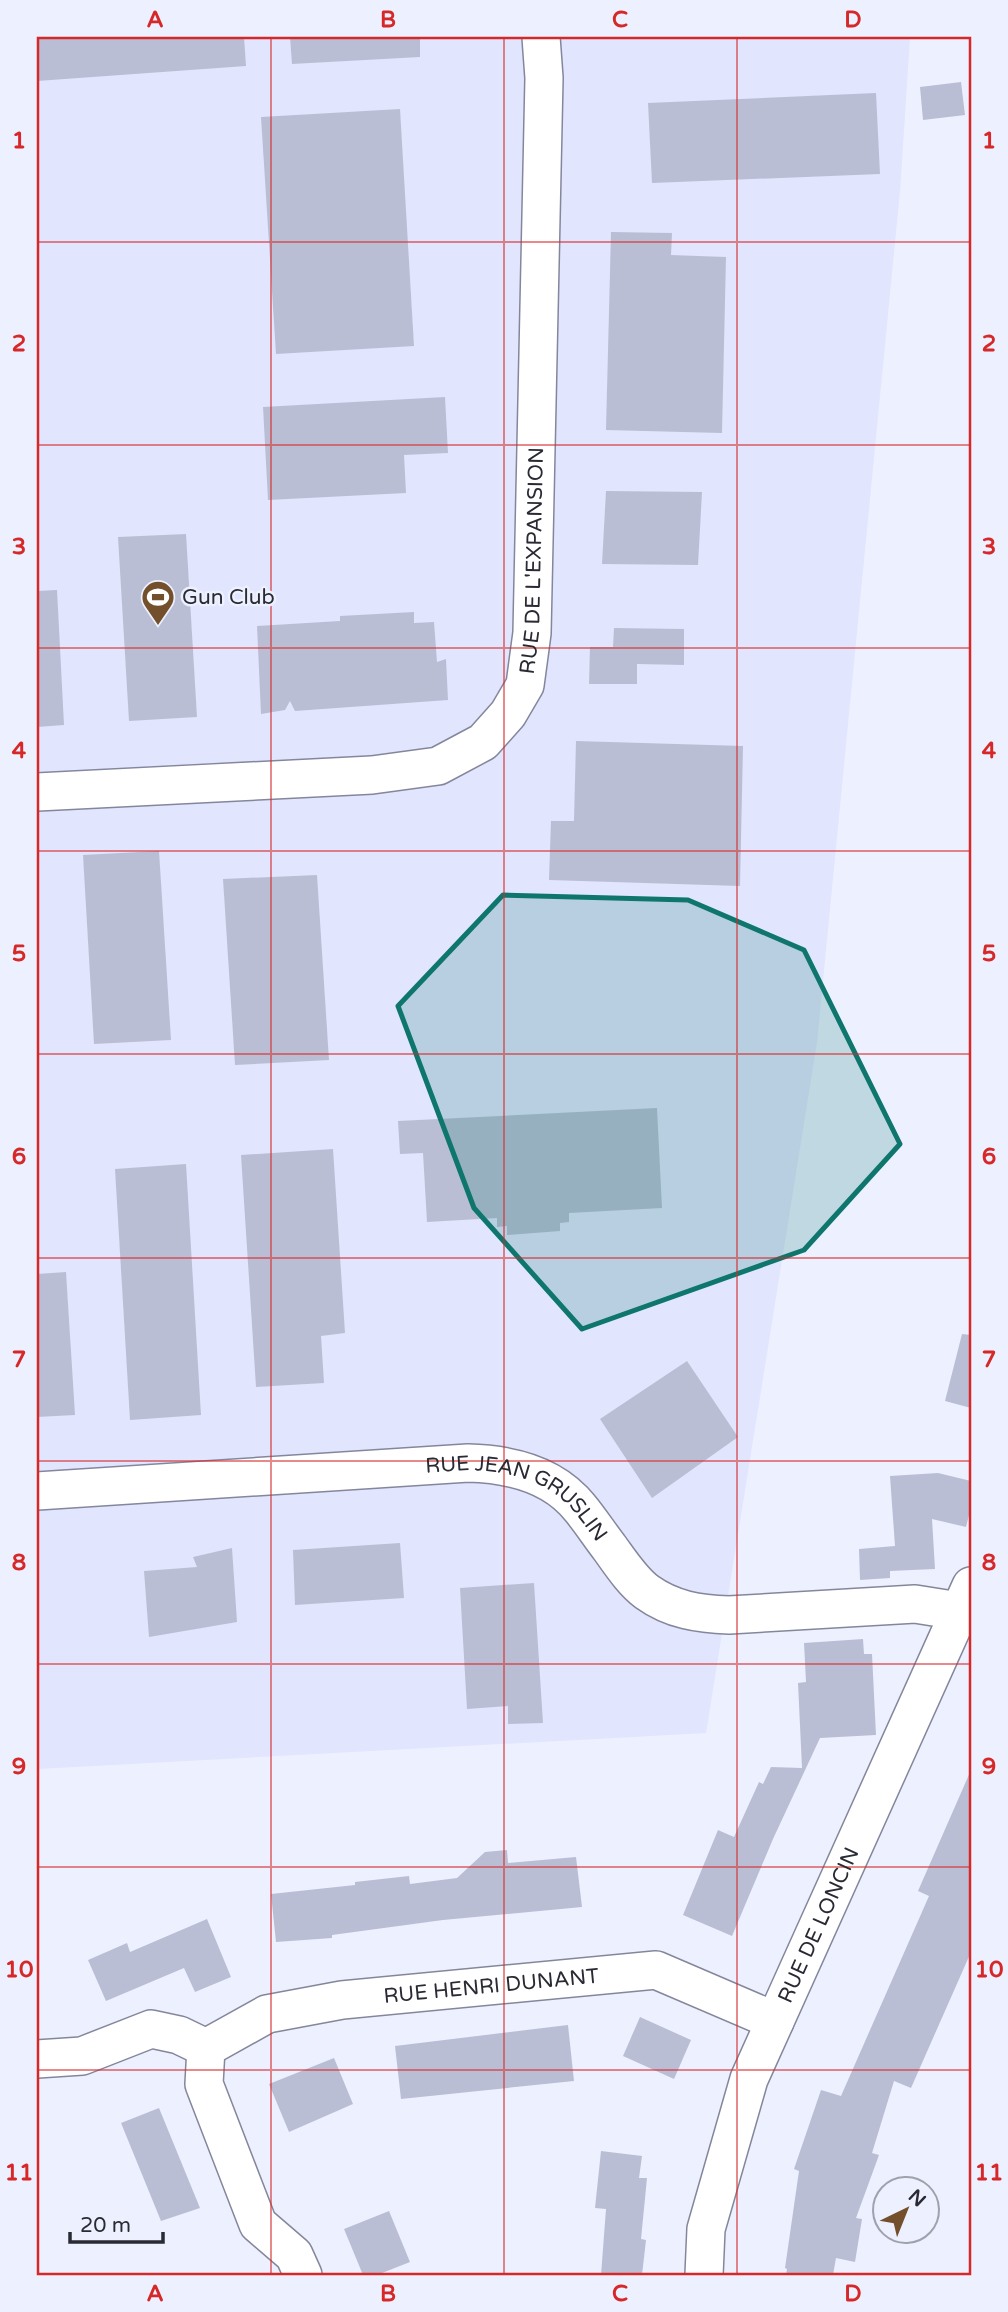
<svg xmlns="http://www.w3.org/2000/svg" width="1008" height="2312" viewBox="0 0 1008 2312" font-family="'Varela Round',sans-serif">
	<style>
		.built { fill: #e1e5fe }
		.building { fill: #babed5 }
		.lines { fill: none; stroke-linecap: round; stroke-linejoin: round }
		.minor-casing { stroke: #84879c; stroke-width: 40 }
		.minor { stroke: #fff; stroke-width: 37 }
		.marked { fill: #0f766e; fill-opacity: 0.2; stroke: #0f766e; stroke-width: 5; stroke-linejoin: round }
		.grid { fill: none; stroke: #d62828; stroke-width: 2; stroke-opacity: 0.55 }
		.labels { text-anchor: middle; stroke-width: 5; stroke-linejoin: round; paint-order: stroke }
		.street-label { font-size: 21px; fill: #292a33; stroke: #edf0fe }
		.poi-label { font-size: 21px; fill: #292a33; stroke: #edf0fe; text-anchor: start }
		.neatline { fill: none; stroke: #d62828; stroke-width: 2.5 }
		.grid-label { font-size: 23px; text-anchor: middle; font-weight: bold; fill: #d62828 }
	</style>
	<rect width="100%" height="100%" fill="#edf0fe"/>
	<path class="built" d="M37 37H910L900 191 817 1042 706 1733 37 1769Z"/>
	<g class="building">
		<path d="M37 37H244L246 66 37 81Z"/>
		<path d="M290 37H420V57L292 64Z"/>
		<path d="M961 82 965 115 923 120 920 87Z"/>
		<path d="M876 93 880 174 652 183 648 103Z"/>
		<path d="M400 109 414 346 276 354 261 117Z"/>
		<path d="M611 232 672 233 671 255 726 257 722 433 606 430Z"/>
		<path d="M445 397 448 453 404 455 406 493 268 500 263 407Z"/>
		<path d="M606 491 702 492 698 565 602 564Z"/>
		<path d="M186 534 197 717 129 721 118 537Z"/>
		<path d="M57 590 64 725 37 727V591Z"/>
		<path d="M414 612V623L434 622 437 662 446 659 448 700 295 711 290 701 285 710 261 714 257 626 340 621V616Z"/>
		<path d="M614 628 684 629V665L637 664V684H589L590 647H613Z"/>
		<path d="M576 741 743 746 740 886 549 880 551 821H574Z"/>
		<path d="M159 851 171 1040 94 1044 83 855Z"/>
		<path d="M317 875 329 1060 235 1065 223 879Z"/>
		<path d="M657 1108 662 1208 569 1213V1222L560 1223V1231L507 1235V1226L497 1227V1218L427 1222 423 1153 400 1154 398 1121Z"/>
		<path d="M333 1149 345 1333 321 1336 324 1383 256 1387 241 1155Z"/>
		<path d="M186 1164 201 1415 130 1420 115 1169Z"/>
		<path d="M66 1272 75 1415 37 1417V1274Z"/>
		<path d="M962 1334 971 1335V1408L945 1401Z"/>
		<path d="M687 1361 738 1437 652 1498 600 1419Z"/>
		<path d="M938 1473 971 1481V1507L966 1527 932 1519 935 1569 890 1571V1578L860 1580 859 1549 895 1546 890 1476Z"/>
		<path d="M400 1543 404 1598 295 1605 293 1550Z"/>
		<path d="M232 1548 237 1622 149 1637 144 1571 197 1567 193 1557Z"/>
		<path d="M534 1583 543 1723 508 1724V1706L467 1709 460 1588Z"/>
		<path d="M863 1639 864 1654H872L876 1735 820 1738 773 1839 732 1936 683 1915 718 1830 734 1837 759 1782 763 1784 771 1767 802 1768 798 1683 806 1682 804 1643Z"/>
		<path d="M971 1770V1952L911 2088 894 2081 872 2153 879 2155 856 2218 862 2219 855 2262 836 2258 833 2275H786L787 2269 785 2268 799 2171 794 2169 821 2090 841 2096 929 1896 918 1891Z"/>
		<path d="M507 1850 508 1863 576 1857 582 1907 443 1920 332 1935V1938L276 1942 271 1894 355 1885V1882L409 1876 410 1884 457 1878 485 1852Z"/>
		<path d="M207 1919 231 1977 195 1992 184 1968 106 2001 88 1960 127 1943 130 1952Z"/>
		<path d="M640 2017 691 2040 674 2079 623 2056Z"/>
		<path d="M568 2025 574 2081 401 2099 395 2046Z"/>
		<path d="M334 2058 353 2104 289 2132 269 2084Z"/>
		<path d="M159 2108 200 2208 161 2221 121 2123Z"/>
		<path d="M601 2151 642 2156 639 2178H647L641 2239 646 2240 642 2275H601L606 2209 595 2208Z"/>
		<path d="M389 2211 410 2262 377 2275H363L344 2229Z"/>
	</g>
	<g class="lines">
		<defs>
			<g id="minor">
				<path id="s1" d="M37 792 372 775 438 766 483 742 508 714 525 685 532 633 544 78 541 37"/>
				<path id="s2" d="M37 1491 468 1463C509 1464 553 1474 580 1508 590 1520 599 1534 609 1547 620 1562 632 1581 647 1592 672 1610 699 1614 729 1615L915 1604 959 1611"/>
				<path id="s3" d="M206 2048 267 2014 342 2000 656 1970 775 2021"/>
				<path d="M206 2048 204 2084 258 2224 294 2255 303 2275"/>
				<path d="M37 2059 82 2056 151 2029 179 2035 206 2048"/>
				<path id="s4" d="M704 2275 706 2229 749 2079 971 1586"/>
			</g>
		</defs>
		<use href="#minor" class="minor-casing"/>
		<use href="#minor" class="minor"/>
	</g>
	<path class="marked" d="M503 895 688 900 804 950 900 1144 804 1250 582 1329 474 1208 398 1006Z"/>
	<path class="grid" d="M271 37V2275M504 37V2275M737 37V2275M37 242H971M37 445H971M37 648H971M37 851H971M37 1054H971M37 1258H971M37 1461H971M37 1664H971M37 1867H971M37 2070H971"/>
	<defs>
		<symbol id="stadium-pin" viewBox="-11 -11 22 30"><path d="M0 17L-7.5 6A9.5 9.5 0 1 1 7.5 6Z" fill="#744f2b" stroke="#edf0fe"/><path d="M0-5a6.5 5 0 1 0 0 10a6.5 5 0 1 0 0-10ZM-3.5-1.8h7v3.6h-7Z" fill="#fff"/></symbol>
	</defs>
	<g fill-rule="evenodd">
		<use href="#stadium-pin" x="139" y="578" width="38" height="52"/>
	</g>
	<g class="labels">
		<g class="street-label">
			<text dy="7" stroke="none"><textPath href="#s1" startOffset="649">RUE DE L'EXPANSION</textPath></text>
			<text dy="7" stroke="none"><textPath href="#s2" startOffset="492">RUE JEAN GRUSLIN</textPath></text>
			<text dy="7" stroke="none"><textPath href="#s4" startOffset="371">RUE DE LONCIN</textPath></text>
			<text dy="7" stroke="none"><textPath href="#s3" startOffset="296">RUE HENRI DUNANT</textPath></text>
		</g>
		<g class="poi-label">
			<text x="182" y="604">Gun Club</text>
		</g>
	</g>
	<rect width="1008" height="2312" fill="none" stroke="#edf0fe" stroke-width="77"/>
	<g transform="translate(906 2210) rotate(43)"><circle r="33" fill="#edf0fe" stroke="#9fa1ad" stroke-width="2"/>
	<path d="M0-5L12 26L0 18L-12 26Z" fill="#744f2b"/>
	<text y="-10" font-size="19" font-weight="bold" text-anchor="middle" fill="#292a33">N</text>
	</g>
	<path d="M70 2232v10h93v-10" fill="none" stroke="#292a33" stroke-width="3.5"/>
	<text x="80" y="2232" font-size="21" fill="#292a33" stroke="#edf0fe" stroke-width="5" paint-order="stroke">20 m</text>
	<rect x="38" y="38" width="932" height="2236" class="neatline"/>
	<g class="grid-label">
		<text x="155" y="27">A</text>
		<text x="388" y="27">B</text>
		<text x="620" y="27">C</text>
		<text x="853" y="27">D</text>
		<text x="19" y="148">1</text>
		<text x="989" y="148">1</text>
		<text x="19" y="351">2</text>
		<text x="989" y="351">2</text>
		<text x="19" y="554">3</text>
		<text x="989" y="554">3</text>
		<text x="19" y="758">4</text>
		<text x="989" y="758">4</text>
		<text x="19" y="961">5</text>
		<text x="989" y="961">5</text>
		<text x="19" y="1164">6</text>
		<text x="989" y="1164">6</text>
		<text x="19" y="1367">7</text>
		<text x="989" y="1367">7</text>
		<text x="19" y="1570">8</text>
		<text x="989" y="1570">8</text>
		<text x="19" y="1774">9</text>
		<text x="989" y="1774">9</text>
		<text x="19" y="1977">10</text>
		<text x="989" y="1977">10</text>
		<text x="19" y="2180">11</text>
		<text x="989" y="2180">11</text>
		<text x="155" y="2301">A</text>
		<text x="388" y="2301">B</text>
		<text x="620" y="2301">C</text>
		<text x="853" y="2301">D</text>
	</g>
</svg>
